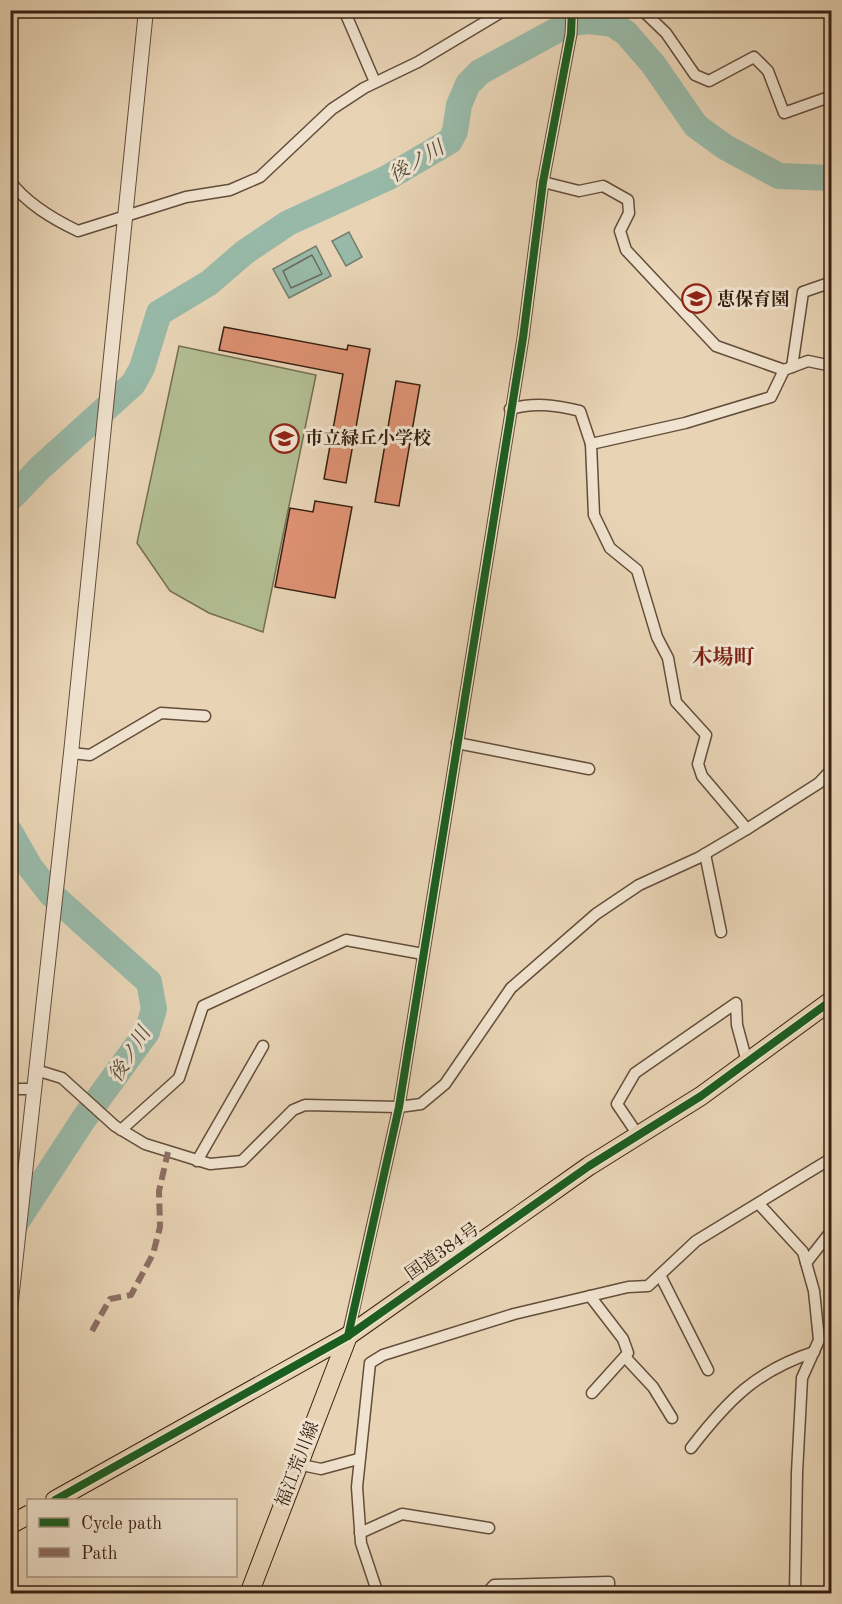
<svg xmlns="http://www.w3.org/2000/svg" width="842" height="1604" viewBox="0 0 842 1604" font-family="'Old Standard TT','Noto Serif JP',serif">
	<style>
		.green { fill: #b2bd91; stroke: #756e52; stroke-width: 1.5 }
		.water { fill: #98b9a8; stroke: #727c6c; stroke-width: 1.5 }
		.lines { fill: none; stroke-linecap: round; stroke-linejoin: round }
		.shore { stroke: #686c5d; stroke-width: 1.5 }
		.river { stroke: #98b9a8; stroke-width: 26 }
		.building { fill: #de9273; stroke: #382012; stroke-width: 1.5 }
		.minor-casing { stroke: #644d3b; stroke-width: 13 }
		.tertiary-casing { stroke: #644d3b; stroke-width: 16 }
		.primary-casing { stroke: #382012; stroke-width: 20 }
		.trunk-casing { stroke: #382012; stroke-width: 20 }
		.minor { stroke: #f0e3cf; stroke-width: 10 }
		.tertiary { stroke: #f0e3cf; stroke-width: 14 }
		.primary { stroke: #e8d4b5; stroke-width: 18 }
		.trunk { stroke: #e8d4b5; stroke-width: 18 }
		.quiet { stroke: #8d6e63; stroke-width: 6; stroke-dasharray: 12 6; stroke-linecap: butt }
		.cycleway-casing { stroke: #f0e3cf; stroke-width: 11 }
		.cycleway { stroke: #1b5e20; stroke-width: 8 }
		.labels { text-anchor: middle; stroke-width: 6; stroke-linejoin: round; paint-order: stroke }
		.poi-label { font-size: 18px; font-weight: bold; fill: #382012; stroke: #f0e3cf; text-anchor: start }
		.street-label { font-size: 18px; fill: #382012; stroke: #f0e3cf }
		.water-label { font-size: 20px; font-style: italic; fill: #554e3f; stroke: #f0e3cf }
		.quarter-label { font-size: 21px; font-weight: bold; fill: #7a1f14; stroke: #f0e3cf }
	</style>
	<rect width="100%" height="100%" fill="#e8d4b5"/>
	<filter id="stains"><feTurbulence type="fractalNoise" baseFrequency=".00333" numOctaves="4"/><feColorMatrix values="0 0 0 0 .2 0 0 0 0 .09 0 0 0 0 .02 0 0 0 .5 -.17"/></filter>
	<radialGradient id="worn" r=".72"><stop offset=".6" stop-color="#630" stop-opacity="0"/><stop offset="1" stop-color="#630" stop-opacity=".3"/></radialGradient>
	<path class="green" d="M179 346 316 375 263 632 209 613 170 591 137 543Z"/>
	<g class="water">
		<path d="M349 232 362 257 346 266 332 241Z"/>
		<path d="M316 246 331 276 289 298 273 269Z"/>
	</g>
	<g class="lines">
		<path class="shore" d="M312 255 322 274 291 288 283 271Z"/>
		<g class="river">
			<path d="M10 499 41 467 133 384 142 368 159 313 209 283 245 252 288 223 387 178 450 141 455 131 459 105 468 84 480 72 570 23 589 21 613 24 626 33 653 64 696 126 725 147 779 176 832 178"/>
			<path d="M10 832 30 867 51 894 149 982 154 1009 147 1032 85 1117 10 1232"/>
		</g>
	</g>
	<g class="building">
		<path d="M224 327 347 350 348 345 370 349 346 483 324 479 343 374 219 350Z"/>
		<path d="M396 381 420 385 399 506 375 502Z"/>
		<path d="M315 501 352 507 335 598 275 587 290 508 313 512Z"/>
	</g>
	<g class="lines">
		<defs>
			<g id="minor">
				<path d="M344 10 375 82"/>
				<path d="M642 10 666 33 695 75 709 81 754 57 768 71 784 113 832 96"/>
				<path d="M10 181C27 204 53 219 78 231L186 197 230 190 260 177 332 109 364 88 418 62 505 10"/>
				<path d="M543 182 579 191 603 186 628 200 629 213 620 231 626 250 716 346 784 370"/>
				<path d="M792 367 803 292 832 282"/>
				<path d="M510 409C534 402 556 405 580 411L591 444 594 515 610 548 637 570 657 637 668 658 676 702 706 735 698 764 702 776 747 829"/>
				<path d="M591 444 685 423 771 397 784 370 808 361 832 366"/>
				<path d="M457 743 589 769"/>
				<path d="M71 753 90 755 161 713 205 716"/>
				<path d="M705 854 721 932"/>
				<path d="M36 1070 62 1078 115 1126 145 1144 210 1164 242 1161 293 1110 305 1105 399 1107 421 1104 445 1084 511 988 596 914 639 885 698 858 747 829 819 783 832 769"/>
				<path d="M10 1089H34"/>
				<path d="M121 1130 179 1078 203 1006 346 940 423 954"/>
				<path d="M638 1135 617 1104 635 1073 736 1003 737 1025 747 1062"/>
				<path d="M197 1161 263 1046"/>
				<path d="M759 1204 803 1252 814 1291 819 1340 802 1378 797 1473 795 1594"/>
				<path d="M806 1263 832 1230"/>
				<path d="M660 1275 708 1370"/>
				<path d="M590 1296 623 1339 628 1353 592 1393"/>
				<path d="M348 1335 399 1107 523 338 543 182 571 34 572 10"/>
				<path d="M625 1357 653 1387 672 1418"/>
				<path d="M691 1448C728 1400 756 1371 814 1352"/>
				<path d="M297 1464 321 1469 358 1459"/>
				<path d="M360 1533 402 1514 489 1528"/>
				<path d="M378 1594 361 1543 357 1487 370 1363 383 1355 514 1314 628 1287 648 1286 696 1241 832 1158"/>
				<path d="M486 1594 494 1585 609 1582V1594"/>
			</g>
			<path id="tertiary" d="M10 1310 71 753 146 10"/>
			<path id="primary" d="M249 1594 348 1336"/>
			<g id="trunk">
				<path d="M55 1500 348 1336 589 1166 701 1096 832 1000"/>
				<path d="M10 1525 28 1515"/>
			</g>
		</defs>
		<use href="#minor" class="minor-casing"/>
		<use href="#tertiary" class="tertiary-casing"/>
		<use href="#primary" class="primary-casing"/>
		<use href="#trunk" class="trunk-casing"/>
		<use href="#minor" class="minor"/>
		<use href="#tertiary" class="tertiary"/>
		<use href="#primary" class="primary"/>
		<use href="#trunk" class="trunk"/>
		<path class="quiet" d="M92 1331 110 1299 131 1295 153 1254 160 1227 159 1191 168 1152"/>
		<defs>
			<g id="cycleway">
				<path d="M348 1336 399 1107 523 338 543 182 571 34 572 10"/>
				<path d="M55 1500 348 1336 589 1166 701 1096 832 1000"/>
			</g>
		</defs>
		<use href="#cycleway" class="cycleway-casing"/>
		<use href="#cycleway" class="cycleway"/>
	</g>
	<defs>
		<symbol id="school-ring" viewBox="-11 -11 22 22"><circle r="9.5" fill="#f0e3cf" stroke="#8f2418" stroke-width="1.5"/><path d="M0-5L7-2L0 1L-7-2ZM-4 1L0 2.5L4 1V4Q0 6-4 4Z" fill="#8f2418"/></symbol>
	</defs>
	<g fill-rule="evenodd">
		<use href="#school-ring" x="680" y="282" width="33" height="33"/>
		<use href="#school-ring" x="268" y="422" width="33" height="33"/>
	</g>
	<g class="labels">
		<g class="poi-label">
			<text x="717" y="305">恵保育園</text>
			<text x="305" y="444">市立緑丘小学校</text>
		</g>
		<g class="street-label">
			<text transform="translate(442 1251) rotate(-35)" y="6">国道384号</text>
			<text transform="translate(297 1464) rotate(-69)" y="6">福江荒川線</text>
		</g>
		<g class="water-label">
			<text transform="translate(416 161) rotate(-31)" y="7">後ノ川</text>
			<text transform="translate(129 1054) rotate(-58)" y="7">後ノ川</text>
		</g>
		<g class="quarter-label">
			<text x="723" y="664">木場町</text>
		</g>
	</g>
	<rect width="842" height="1604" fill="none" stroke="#e8d4b5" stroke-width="36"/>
	<rect x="12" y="12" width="818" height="1580" fill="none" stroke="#382012" stroke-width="3"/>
	<rect x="18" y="18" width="806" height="1568" fill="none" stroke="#382012" stroke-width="1.5"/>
	<rect x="27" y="1499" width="210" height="78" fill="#f0e3cf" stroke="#a69583" stroke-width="1.5"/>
	<rect x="39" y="1518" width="30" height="9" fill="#1b5e20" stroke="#a69583" stroke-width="1.5"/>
	<text x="81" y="1529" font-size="18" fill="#382012">Cycle path</text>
	<rect x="39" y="1548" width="30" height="9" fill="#8d6e63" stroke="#a69583" stroke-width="1.5"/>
	<text x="81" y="1559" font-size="18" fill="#382012">Path</text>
	<rect width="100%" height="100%" filter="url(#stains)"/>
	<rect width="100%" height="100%" fill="url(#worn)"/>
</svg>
